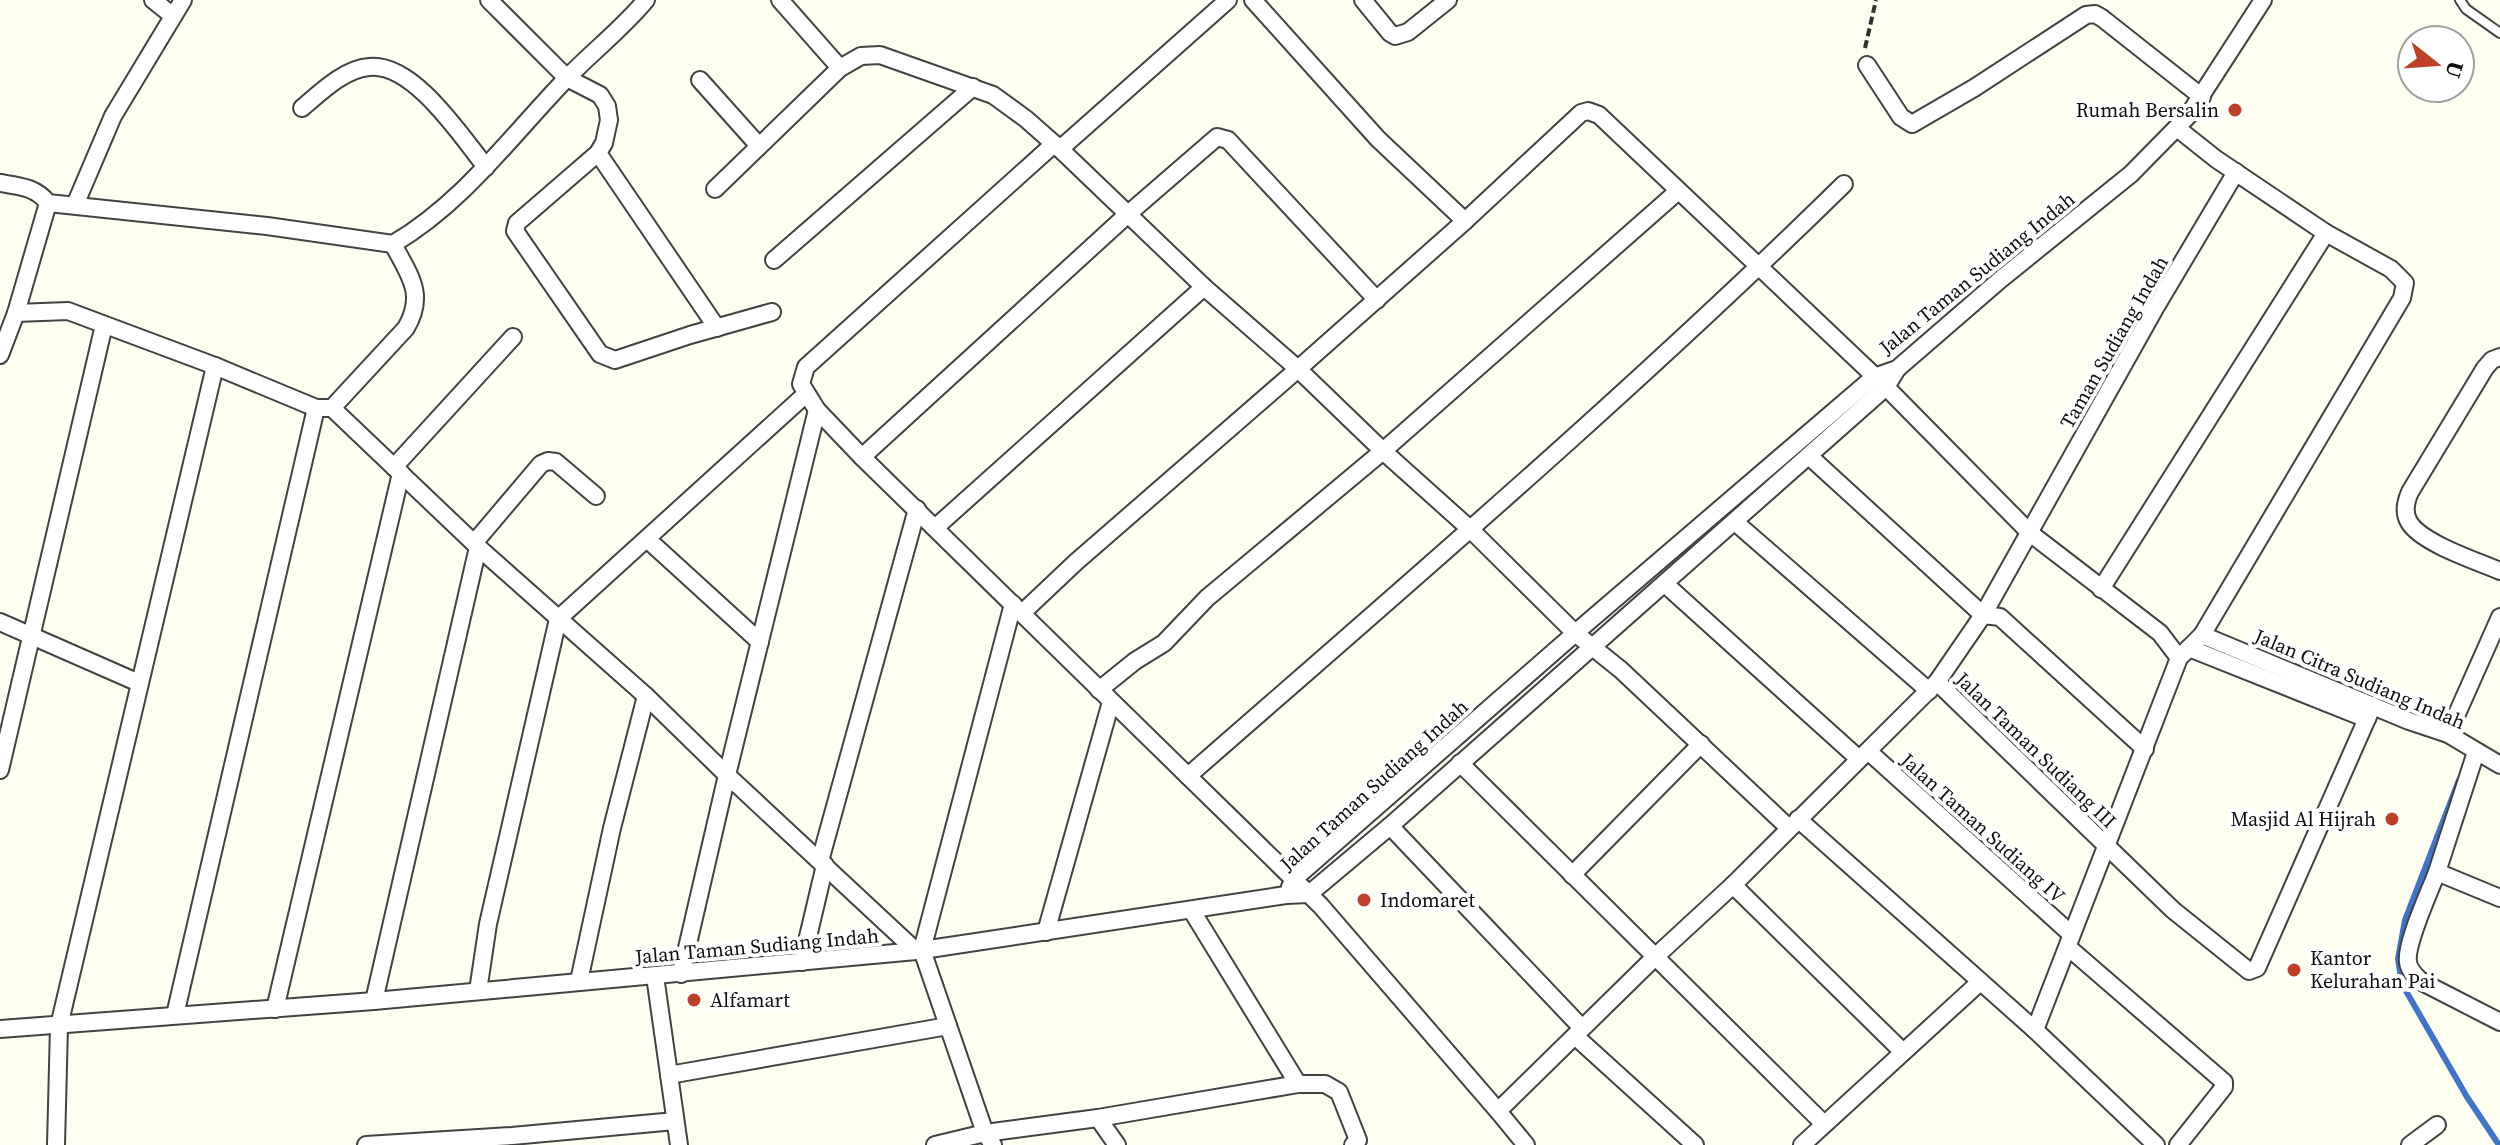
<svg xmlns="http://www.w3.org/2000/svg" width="2500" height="1145" viewBox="0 0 2500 1145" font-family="'Source Serif 4',serif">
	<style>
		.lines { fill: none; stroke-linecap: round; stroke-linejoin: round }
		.stream { stroke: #3e75cb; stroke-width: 6 }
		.lane-casing { stroke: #424242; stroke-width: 12 }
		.street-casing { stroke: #424242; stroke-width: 20 }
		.path { stroke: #313131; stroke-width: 4; stroke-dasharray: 8 4; stroke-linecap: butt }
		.lane { stroke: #fff; stroke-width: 8 }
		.street { stroke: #fff; stroke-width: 16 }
		.poi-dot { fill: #bd4128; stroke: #fff; stroke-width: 3 }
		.labels { text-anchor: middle; stroke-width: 8; stroke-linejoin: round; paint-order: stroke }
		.poi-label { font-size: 20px; fill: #0f0f0f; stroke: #fff; text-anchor: start }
		.street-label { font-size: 20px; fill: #0f0f0f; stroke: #fff }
	</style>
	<rect width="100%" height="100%" fill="#fefff1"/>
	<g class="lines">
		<g class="stream">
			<path d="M2222 653 2256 666"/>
			<path d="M2459 780 2405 920 2398 959 2402 984 2467 1097 2499 1145"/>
		</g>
		<defs>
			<path id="lane" d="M2460 0 2466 9 2500 33"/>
			<g id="street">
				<path d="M153 0 173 16"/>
				<path d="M489 0 567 78 600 95 607 106 609 120 604 143 598 153 517 223 515 231 600 354 615 360 690 335 772 312"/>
				<path d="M780 0 840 68"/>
				<path d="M1253 0 1378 139 1465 221"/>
				<path d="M1363 0 1390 33 1395 36 1408 32 1448 0"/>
				<path d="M1867 65 1901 117 1912 124 1974 88 2086 15 2095 14 2102 18 2202 97"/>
				<path d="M700 80 759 146"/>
				<path d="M302 108C321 92 344 69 369 67 413 62 461 136 486 167"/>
				<path d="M1054 144 806 367 801 384 817 410 862 457 1188 776"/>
				<path d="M1060 149 1228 0"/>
				<path d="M598 153 717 328"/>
				<path d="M0 183C19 186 36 187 48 203L267 226 393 244C463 203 511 136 567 78 592 52 623 28 646 0"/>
				<path d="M1844 184C1634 390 1410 582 1188 776L1321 906 1498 1111 1655 957 1733 885 1937 682 1983 615 2154 310 2236 172"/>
				<path d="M715 189 840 68 861 56 880 55 993 95 1026 119 1060 149 1204 287 1298 369 1076 562 1022 613"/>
				<path d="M75 205 113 116 183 0"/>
				<path d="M774 260 973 87"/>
				<path d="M16 313 68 311 215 366 316 408H332L478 547 646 696 727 775 916 951"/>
				<path d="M0 355 16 313 48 203"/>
				<path d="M2500 357 2492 360 2485 368 2410 492C2406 501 2403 512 2409 522 2421 543 2477 561 2500 571"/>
				<path d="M332 408 406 328C426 294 409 275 393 244"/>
				<path d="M1809 456 1983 615 2000 617 2145 749"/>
				<path d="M862 457 1128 214 1217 137 1228 140 1377 300"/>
				<path d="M394 467 513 337"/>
				<path d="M1735 522 1929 691"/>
				<path d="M936 527 1204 287"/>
				<path d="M647 539 760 642"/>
				<path d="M474 543 541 464 548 461 556 462 596 496"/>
				<path d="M1665 584 1859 759"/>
				<path d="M2101 589 2326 233"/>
				<path d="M0 622 139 683"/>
				<path d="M2202 635 2409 721 2448 734 2500 765"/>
				<path d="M2189 648 2367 719"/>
				<path d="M1937 682 2173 910 2249 971 2257 968 2373 705"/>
				<path d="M1099 690 1135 661 1164 643 1207 598 1383 451 1677 192"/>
				<path d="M2448 734 2500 617"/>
				<path d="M1868 751 2071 934"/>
				<path d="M2476 752 2437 872 2500 898"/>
				<path d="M1460 763 1824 1124"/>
				<path d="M0 770 104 325"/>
				<path d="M1798 819 2035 1030 2156 1145"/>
				<path d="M1390 826 1582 1028"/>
				<path d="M1789 828 1621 670 1575 633 1470 529 1383 451 1298 369 1465 221 1581 113 1588 111 1599 115 1886 387 2030 533 2160 633 2179 658"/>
				<path d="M820 861 917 509"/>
				<path d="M2437 872C2430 891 2405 944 2408 962 2409 971 2416 976 2422 982L2500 1022"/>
				<path d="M1572 875 1701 744"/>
				<path d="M1733 885 1903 1052"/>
				<path d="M1290 887 1294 879 1588 622 1874 377 1897 369 2001 279 2131 174 2188 116 2263 0"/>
				<path d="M1192 911 1298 1084"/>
				<path d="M1046 932 1111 702"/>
				<path d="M2069 948 2224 1082V1087L2178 1145"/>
				<path d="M802 962 825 865"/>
				<path d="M681 974 727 775 817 410"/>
				<path d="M655 976 679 1145"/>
				<path d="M579 981 612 828 646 696"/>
				<path d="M478 991 488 924 558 619 806 394"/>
				<path d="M374 1001 478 547"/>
				<path d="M275 1009 401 473"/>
				<path d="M175 1015 316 408"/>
				<path d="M0 1029 374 1001 916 951 1286 895 1309 894 1390 826 1886 387 1897 369"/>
				<path d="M2035 1030 2179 658 2202 635 2402 298 2405 283 2391 269 2326 233 2216 159 2177 128"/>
				<path d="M1575 1036 1695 1145"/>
				<path d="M669 1075 948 1026"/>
				<path d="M1498 1111 1526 1145"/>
				<path d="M1098 1118 1117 1145"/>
				<path d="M56 1145 59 1026 215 366"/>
				<path d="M366 1145 512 1136 675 1121"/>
				<path d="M935 1145 985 1133 1098 1118 1298 1084H1325L1339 1092 1358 1140 1353 1145"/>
				<path d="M993 1145 985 1133 922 950 1013 604"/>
				<path d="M1802 1145 1980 982"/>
				<path d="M2410 1145 2437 1125"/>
			</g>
		</defs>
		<use href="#lane" class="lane-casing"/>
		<use href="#street" class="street-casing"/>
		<path class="path" d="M1865 48 1876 0"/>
		<use href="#lane" class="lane"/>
		<use href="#street" class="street"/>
	</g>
	<g class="poi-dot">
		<circle cx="2235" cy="110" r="8"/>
		<circle cx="2392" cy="819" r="8"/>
		<circle cx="1364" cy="900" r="8"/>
		<circle cx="2294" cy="970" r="8"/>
		<circle cx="694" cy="1000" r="8"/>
	</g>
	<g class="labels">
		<g class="poi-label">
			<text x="2219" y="117" text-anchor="end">Rumah Bersalin</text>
			<text x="2376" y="826" text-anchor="end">Masjid Al Hijrah</text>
			<text x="1380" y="907">Indomaret</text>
			<text x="2310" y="965">Kantor<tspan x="2310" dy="23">Kelurahan Pai</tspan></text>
			<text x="710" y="1007">Alfamart</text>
		</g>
		<g class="street-label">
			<text transform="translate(1977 273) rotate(-39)" y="7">Jalan Taman Sudiang Indah</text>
			<text transform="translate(2114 342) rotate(-60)" y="7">Taman Sudiang Indah</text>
			<text transform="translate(2360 679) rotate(23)" y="7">Jalan Citra Sudiang Indah</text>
			<text transform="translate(2036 750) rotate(44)" y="7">Jalan Taman Sudiang III</text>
			<text transform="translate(1374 785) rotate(-42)" y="7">Jalan Taman Sudiang Indah</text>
			<text transform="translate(1983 828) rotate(42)" y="7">Jalan Taman Sudiang IV</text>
			<text transform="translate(757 946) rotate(-5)" y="7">Jalan Taman Sudiang Indah</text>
		</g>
	</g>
	<g transform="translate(2436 64) rotate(107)"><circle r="38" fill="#ffffff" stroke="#9f9f9f" stroke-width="2"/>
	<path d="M0-6L14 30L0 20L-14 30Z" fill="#bd4128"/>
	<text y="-12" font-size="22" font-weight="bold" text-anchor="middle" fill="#0f0f0f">U</text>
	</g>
</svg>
